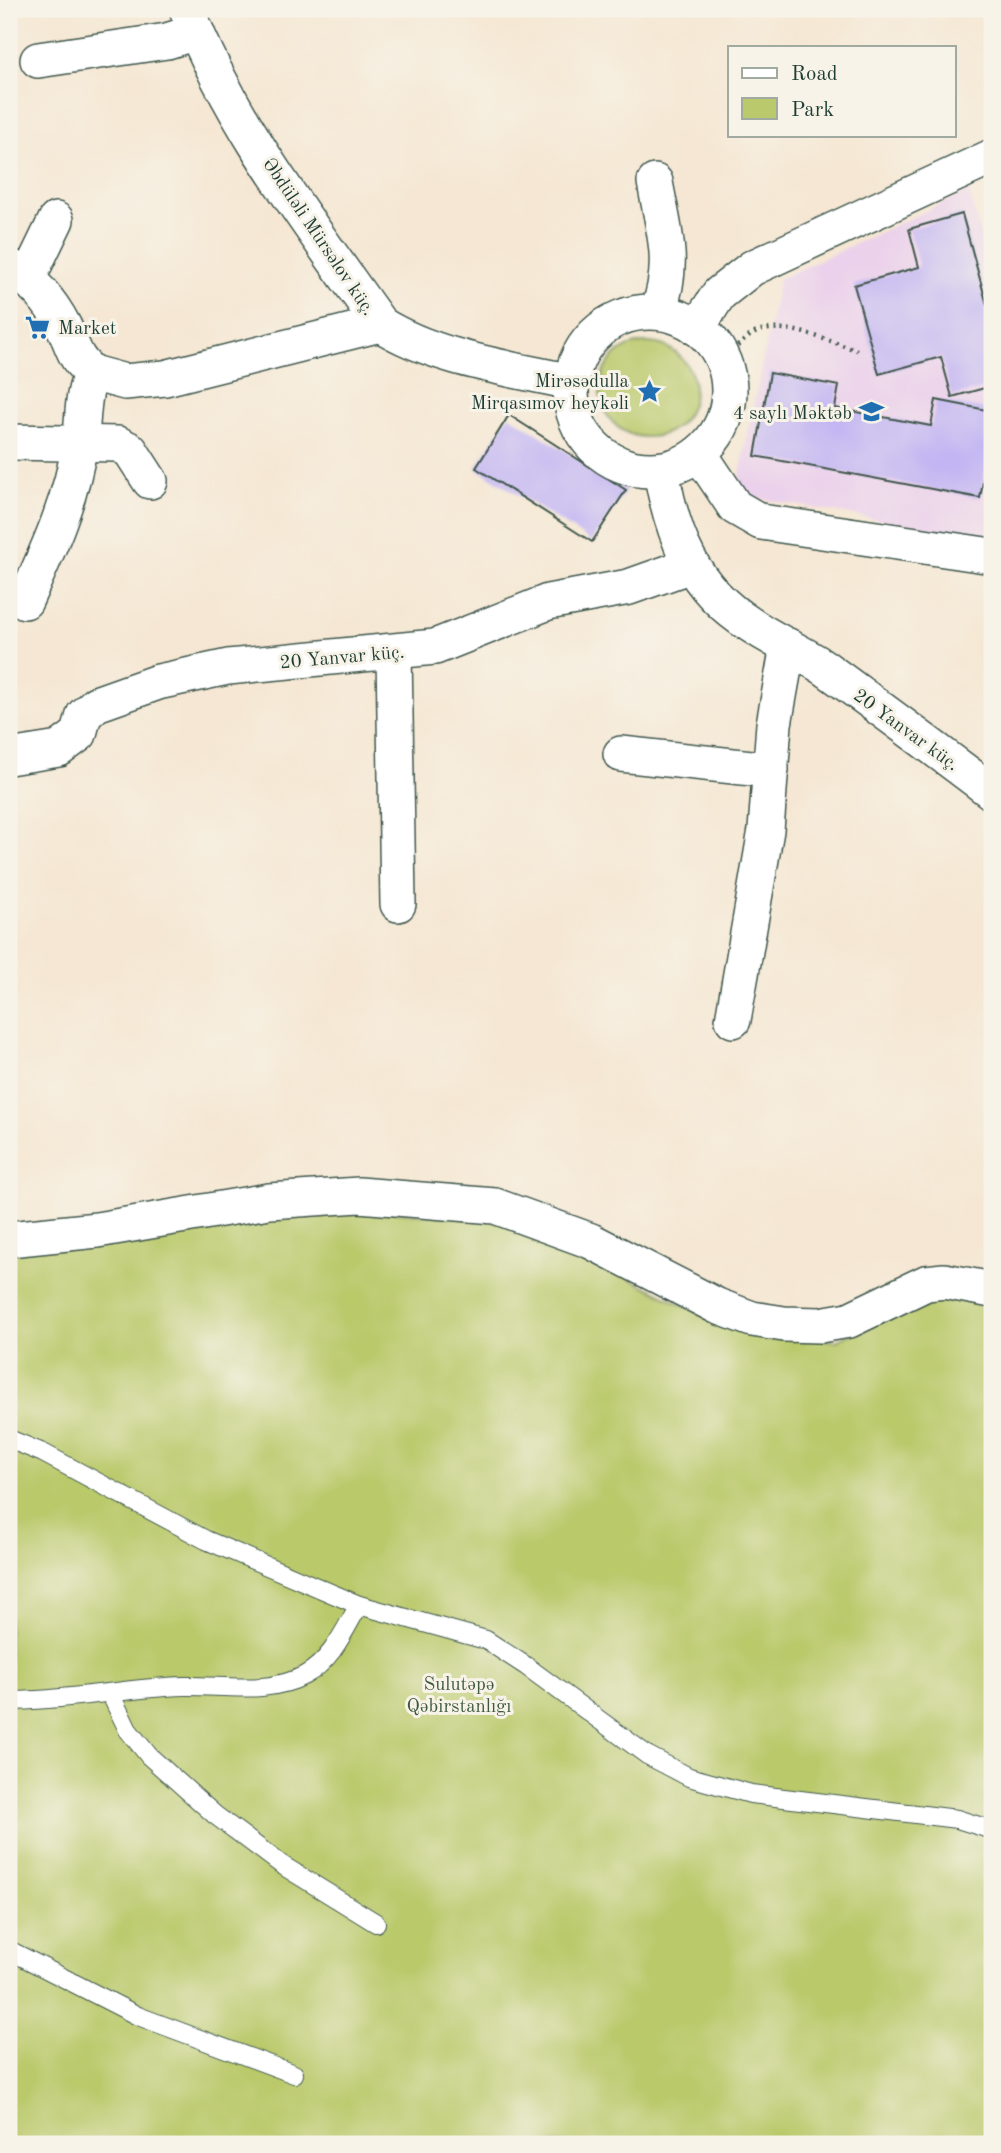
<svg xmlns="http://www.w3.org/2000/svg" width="1001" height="2153" viewBox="0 0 1001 2153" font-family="'Old Standard TT',serif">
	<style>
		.built { fill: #ebd1eb }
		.green { fill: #bac96b; stroke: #6c8350; stroke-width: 2 }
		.building { fill: #c3b5f3 }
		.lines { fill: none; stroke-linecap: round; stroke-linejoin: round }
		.service-casing { stroke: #3f564c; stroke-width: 20 }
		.minor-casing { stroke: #3f564c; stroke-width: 38 }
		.path { stroke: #3f564c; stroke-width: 4.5; stroke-dasharray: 2 5; stroke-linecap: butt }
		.service { stroke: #fff; stroke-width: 18 }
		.minor { stroke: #fff; stroke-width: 35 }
		.labels { text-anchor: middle; stroke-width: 6; stroke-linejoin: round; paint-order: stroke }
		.street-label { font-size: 19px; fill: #1f3d34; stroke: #f7f3e8 }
		.poi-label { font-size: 19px; fill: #1f3d34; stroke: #f7f3e8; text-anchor: end }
		.park-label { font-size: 19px; fill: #3e593f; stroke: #f7f3e8 }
	</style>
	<rect width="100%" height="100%" fill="#f7f3e8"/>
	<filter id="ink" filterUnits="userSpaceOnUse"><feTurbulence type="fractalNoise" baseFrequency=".0143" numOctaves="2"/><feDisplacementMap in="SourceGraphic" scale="14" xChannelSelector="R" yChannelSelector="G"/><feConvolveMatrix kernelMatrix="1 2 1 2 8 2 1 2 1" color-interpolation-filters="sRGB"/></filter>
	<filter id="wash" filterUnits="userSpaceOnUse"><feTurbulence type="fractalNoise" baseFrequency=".00686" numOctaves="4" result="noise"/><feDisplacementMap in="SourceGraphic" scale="28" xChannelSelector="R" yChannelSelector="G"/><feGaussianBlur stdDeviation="1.57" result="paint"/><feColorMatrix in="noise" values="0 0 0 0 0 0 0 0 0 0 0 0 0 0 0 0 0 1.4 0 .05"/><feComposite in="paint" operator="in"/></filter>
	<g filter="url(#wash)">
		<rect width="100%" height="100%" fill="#f5e7d3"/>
		<path class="built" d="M969 191 992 280V541L736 494 779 279Z"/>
		<g class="green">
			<circle cx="647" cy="390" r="47"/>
			<path d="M388 1211 519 1223 731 1329 836 1341 938 1292 992 1304V2144H9V1249L294 1215Z"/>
		</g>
		<g id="blocks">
			<g class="building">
				<path d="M962 214 992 323V386L952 397 941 357 879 374 854 285 919 267 909 229Z"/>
				<path d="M770 373 839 386 835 408 931 426 936 400 992 411V434L980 498 755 456Z"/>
				<path d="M509 415 626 490 592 542 476 468Z"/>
			</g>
		</g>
	</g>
	<g filter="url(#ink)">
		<use href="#blocks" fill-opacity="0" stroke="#3f564c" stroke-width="2"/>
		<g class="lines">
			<defs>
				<g id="service">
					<path d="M9 1439 43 1453 206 1540 359 1605 486 1640 526 1666 647 1755 689 1777 751 1794 957 1819 992 1830"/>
					<path d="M110 1693 128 1730 149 1756 215 1815 282 1865 376 1923"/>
					<path d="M9 1701C67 1701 125 1688 184 1686 222 1685 269 1695 305 1675 332 1660 344 1631 359 1605"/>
					<path d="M9 1950 138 2016 294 2074"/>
				</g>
				<g id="minor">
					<path d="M187 9C231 123 310 225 380 324 436 359 508 368 571 382"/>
					<path d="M38 60 167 41 196 32"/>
					<path d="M655 182C664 233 676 261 658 312"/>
					<path d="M9 266C32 280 51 302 64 327 74 348 73 357 92 373 81 396 84 418 80 442 72 498 48 550 25 601"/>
					<path d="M28 278 56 220"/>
					<circle cx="650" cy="391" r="79"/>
					<path d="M697 328 719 294 752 268 992 157"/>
					<path d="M92 373 125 382 165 378 380 324"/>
					<path d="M9 442 118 444 130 450 150 481"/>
					<path d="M699 453 735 507 761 522 992 556"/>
					<path d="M661 470C672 535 692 588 751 625 775 641 801 652 825 668 881 709 937 750 992 792"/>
					<path d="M394 652 398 904"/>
					<path d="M621 754 771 770"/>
					<path d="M9 757 59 749 79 734 84 715 96 704 158 682 228 667 435 647 548 602 629 587 691 565"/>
					<path d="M733 1020 766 830 774 724 788 646"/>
					<path d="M9 1239 97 1230 269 1201 359 1195 495 1206 591 1241 717 1306 752 1319 784 1324 820 1325 849 1320 926 1283 944 1281 992 1290"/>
				</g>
			</defs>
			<use href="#service" class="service-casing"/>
			<use href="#minor" class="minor-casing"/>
			<path class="path" d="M722 360C732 352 741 342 751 335 780 317 828 342 857 350"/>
			<use href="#service" class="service"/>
			<use href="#minor" class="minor"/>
		</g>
	</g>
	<defs>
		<symbol id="supermarket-bare" viewBox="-9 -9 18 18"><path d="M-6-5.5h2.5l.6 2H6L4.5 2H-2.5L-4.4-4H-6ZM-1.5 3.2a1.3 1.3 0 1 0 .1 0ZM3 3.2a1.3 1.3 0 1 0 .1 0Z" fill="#1f6fb2" stroke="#f7f3e8" stroke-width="2.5" paint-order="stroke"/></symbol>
		<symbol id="sight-bare" viewBox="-9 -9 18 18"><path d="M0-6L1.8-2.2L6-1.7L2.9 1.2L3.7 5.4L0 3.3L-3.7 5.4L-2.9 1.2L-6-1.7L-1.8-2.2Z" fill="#1f6fb2" stroke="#f7f3e8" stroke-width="2.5" paint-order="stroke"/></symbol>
		<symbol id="school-bare" viewBox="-9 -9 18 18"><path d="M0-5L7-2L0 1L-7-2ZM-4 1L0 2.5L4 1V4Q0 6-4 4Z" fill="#1f6fb2" stroke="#f7f3e8" stroke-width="2.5" paint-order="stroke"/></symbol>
	</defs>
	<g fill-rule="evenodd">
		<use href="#supermarket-bare" x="20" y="310" width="35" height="35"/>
		<use href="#sight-bare" x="632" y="374" width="35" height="35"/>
		<use href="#school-bare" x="854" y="394" width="35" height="35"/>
	</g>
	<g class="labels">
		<g class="street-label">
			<text transform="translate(320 236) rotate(56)" y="7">Əbdüləli Mürsəlov küç.</text>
			<text transform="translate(342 656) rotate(-5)" y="7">20 Yanvar küç.</text>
			<text transform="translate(907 729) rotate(36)" y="7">20 Yanvar küç.</text>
		</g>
		<g class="poi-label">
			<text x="58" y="334" text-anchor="start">Market</text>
			<text x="629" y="387">Mirəsədulla<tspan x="629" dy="22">Mirqasımov heykəli</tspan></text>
			<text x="852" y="419">4 saylı Məktəb</text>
		</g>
		<g class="park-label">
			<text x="459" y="1690">Sulutəpə<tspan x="459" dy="22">Qəbirstanlığı</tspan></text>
		</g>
	</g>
	<rect width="1001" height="2153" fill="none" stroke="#f7f3e8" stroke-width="35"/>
	<rect x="728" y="46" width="228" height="91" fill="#f7f3e8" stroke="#a1aaa0" stroke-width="2"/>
	<rect x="742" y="68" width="35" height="10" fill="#ffffff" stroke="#a1aaa0" stroke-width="2"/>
	<text x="791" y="80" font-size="21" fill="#1f3d34">Road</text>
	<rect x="742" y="98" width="35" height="21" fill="#bac96b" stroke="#a1aaa0" stroke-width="2"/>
	<text x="791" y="116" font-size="21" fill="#1f3d34">Park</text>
</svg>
